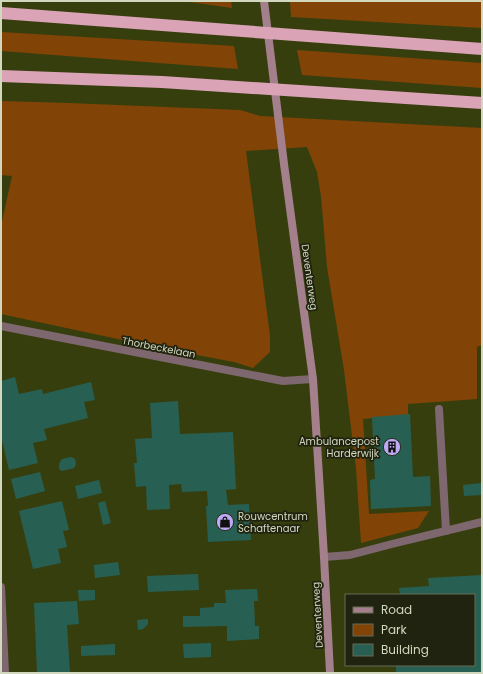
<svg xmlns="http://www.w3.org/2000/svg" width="483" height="674" viewBox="0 0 483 674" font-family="Poppins,sans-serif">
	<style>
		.green { fill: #824406 }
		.building { fill: #276053 }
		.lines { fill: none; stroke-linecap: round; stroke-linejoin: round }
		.service { stroke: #7e676f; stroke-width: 8 }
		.minor { stroke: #7e676f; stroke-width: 8 }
		.secondary { stroke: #a4808c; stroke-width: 8 }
		.motorway { stroke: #daa4b6; stroke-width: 12 }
		.labels { text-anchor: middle; stroke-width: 3.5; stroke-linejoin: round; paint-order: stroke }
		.street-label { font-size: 10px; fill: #d2d8be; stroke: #20230f }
		.poi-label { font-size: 10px; fill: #d2d8be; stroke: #20230f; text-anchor: end }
	</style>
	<rect width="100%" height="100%" fill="#373e0e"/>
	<g class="green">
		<path d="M183 1H231L232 8Z"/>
		<path d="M290 1H482V28L291 17Z"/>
		<path d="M1 32 234 46 238 69 1 51Z"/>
		<path d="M297 50 482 63V88L302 75Z"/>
		<path d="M1 101 68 103 240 110 260 116 482 128V345L477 347V399L408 404V415L363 419 369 514 429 511 418 528 361 543 356 468 344 370 327 267 321 196 317 172 307 147 246 151 270 336V352L253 368 234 362 155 347 1 314V226L12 176 1 175Z"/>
	</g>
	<g class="building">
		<path d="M15 377 19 394 42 389 43 394 91 382 95 400 84 402 88 418 44 429 47 440 33 443 38 463 9 470 1 436V381Z"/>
		<path d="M178 401 180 434 233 432 236 489 226 490 228 505 249 504 251 540 208 542 206 506H208L207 491 182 492 181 484 169 485 170 509 147 510 146 486 136 487 134 463H137L135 439 152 438 150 403Z"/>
		<path d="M410 414 413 477 430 476 431 506 371 509 370 480 375 479 372 417Z"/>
		<path d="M71 457 75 459 76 464 74 468 62 471 59 469V464L62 459Z"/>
		<path d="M40 472 45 491 16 499 11 479Z"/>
		<path d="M99 480 102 493 78 499 75 486Z"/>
		<path d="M482 483V495L464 496 463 485Z"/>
		<path d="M62 501 69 530 63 531 67 547 58 549 61 563 33 569 19 511Z"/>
		<path d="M105 501 111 523 103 525 98 503Z"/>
		<path d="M118 562 120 575 95 578 94 565Z"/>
		<path d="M198 574 199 590 148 592 147 576Z"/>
		<path d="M482 575V673H396V665H474V595H400L399 588 429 586 428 578Z"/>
		<path d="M254 589H257L258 601H254L255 626H259V639L227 641V626L183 627V616H200V608L214 607V603H226L225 590Z"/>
		<path d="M78 590H95V600L79 601Z"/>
		<path d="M77 601 79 624 67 625 70 673H37L34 603Z"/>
		<path d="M148 619V624L143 629 138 630 137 620Z"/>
		<path d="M211 643V657L184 658 183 644Z"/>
		<path d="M115 644V655L81 656V646Z"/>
	</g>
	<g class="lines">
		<path class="service" d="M439 409 446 531"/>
		<g class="minor">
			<path d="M1 326 283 381 313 379"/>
			<path d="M324 557 350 555 392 544 482 522"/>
			<path d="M1 587 5 673"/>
		</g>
		<path class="secondary" d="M264 1 284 164 313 379 324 557 330 673"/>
		<g class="motorway">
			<path d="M1 13 482 49"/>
			<path d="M1 76 162 82 482 103"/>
		</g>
	</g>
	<defs>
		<symbol id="building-disc" viewBox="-11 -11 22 22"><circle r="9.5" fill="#bea9f4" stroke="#20230f"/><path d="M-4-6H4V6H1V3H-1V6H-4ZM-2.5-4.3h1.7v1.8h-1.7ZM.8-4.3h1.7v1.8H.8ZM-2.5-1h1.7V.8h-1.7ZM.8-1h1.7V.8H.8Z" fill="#111"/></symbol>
		<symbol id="shop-disc" viewBox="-11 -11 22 22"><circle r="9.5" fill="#bea9f4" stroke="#20230f"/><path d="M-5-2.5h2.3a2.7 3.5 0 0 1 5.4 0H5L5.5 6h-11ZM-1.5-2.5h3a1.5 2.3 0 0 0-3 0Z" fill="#111"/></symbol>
	</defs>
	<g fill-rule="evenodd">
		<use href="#building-disc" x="382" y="437" width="20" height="20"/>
		<use href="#shop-disc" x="215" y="512" width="20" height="20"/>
	</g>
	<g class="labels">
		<g class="street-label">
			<text transform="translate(310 277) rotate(82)" y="4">Deventerweg</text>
			<text transform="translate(159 347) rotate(11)" y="4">Thorbeckelaan</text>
			<text transform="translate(317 615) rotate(-93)" y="4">Deventerweg</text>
		</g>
		<g class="poi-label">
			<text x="379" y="445">Ambulancepost<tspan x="379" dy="12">Harderwijk</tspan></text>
			<text x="238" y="520" text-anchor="start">Rouwcentrum<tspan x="238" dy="12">Schaftenaar</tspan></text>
		</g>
	</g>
	<rect width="483" height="674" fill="none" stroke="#d2d8be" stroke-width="4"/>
	<rect x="345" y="594" width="130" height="72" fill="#20230f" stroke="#676b55"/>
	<rect x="353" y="607" width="20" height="6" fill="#a4808c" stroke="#676b55"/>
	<text x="381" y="614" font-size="12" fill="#d2d8be">Road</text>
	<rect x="353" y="624" width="20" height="12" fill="#824406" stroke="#676b55"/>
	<text x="381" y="634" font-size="12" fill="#d2d8be">Park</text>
	<rect x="353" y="644" width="20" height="12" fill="#276053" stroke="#676b55"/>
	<text x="381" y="654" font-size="12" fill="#d2d8be">Building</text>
</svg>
